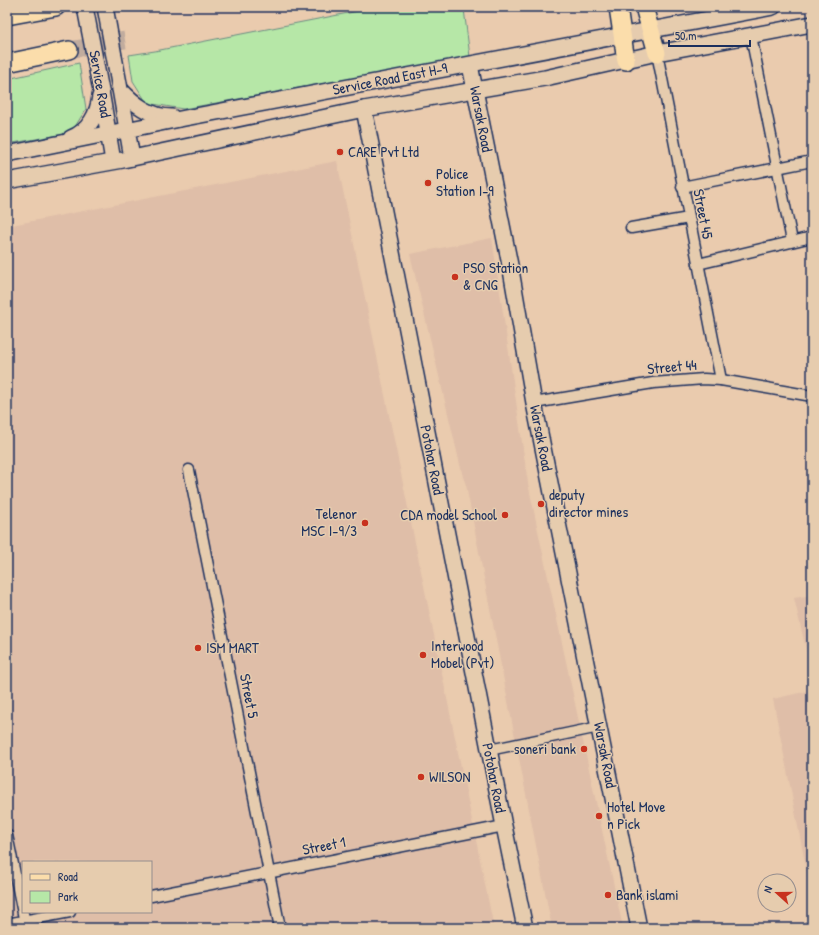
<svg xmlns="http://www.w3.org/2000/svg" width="819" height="935" viewBox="0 0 819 935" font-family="'Patrick Hand',sans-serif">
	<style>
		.built { fill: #dfbea8; fill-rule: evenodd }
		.green { fill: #b6e7a7; stroke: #688b82 }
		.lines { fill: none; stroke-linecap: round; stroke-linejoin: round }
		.primary-tunnel { stroke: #c1ac9e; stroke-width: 17; stroke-dasharray: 17 8; stroke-linecap: butt }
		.street-casing { stroke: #1b2f5e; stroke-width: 13 }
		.secondary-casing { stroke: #1b2f5e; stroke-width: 18 }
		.primary-casing { stroke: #1b2f5e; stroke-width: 20 }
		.street { stroke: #e6ccae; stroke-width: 10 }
		.secondary { stroke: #e6ccae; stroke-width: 15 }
		.primary { stroke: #fbddab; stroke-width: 17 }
		.secondary-bridge-casing { stroke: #1b2f5e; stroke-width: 18; stroke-linecap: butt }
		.secondary-bridge { stroke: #e6ccae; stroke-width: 15 }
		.poi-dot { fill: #c8321e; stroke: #e6ccae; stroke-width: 1.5 }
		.labels { text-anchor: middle; stroke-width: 3; stroke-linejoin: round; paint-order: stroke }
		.street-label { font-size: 15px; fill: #1b2f5e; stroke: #e6ccae }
		.poi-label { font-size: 15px; fill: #1b2f5e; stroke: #e6ccae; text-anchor: start }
	</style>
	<rect width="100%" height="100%" fill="#eacbae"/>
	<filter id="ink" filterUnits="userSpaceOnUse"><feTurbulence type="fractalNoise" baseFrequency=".025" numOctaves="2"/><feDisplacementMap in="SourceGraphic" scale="8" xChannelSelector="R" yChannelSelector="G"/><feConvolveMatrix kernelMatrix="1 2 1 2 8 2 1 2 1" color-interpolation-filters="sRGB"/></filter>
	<g filter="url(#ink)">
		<g class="built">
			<path d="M337 161 494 928H7V226ZM23 862H151V912H23Z"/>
			<path d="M492 238 528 483 540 540 623 928H552L466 485 463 477 410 254Z"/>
			<path d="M812 595V675L794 598Z"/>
			<path d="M812 690V898L773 699Z"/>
		</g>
		<g class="green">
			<path d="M379 7H453L464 9 470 57 183 109 147 103 133 81 129 55 155 51Z"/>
			<path d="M79 63 86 109 71 133 7 144V79Z"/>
		</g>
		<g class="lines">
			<path class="primary-tunnel" d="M69 50 125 40"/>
			<defs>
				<g id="street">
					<path d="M751 36 792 241"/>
					<path d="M657 53 721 380"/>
					<path d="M682 187 812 161"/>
					<path d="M631 228 689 218"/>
					<path d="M698 264 812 237"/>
					<path d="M534 403 653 383 704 379 721 380 812 396"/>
					<path d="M189 470 280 928"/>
					<path d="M489 750 599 727"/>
					<path d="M7 835 26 928"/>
					<path d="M151 896 504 826"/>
					<path d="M7 924 70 912"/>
					<path d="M808 928 812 927"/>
				</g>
				<g id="secondary">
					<path d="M470 65 511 270 534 403 639 928"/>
					<path d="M120 89C134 104 150 117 172 117"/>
					<path d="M120 89 132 158"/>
					<path d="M101 91 113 161"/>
					<path d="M364 109 504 826 525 928"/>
					<path d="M71 138C89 131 98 114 100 96"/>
					<path d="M7 154 185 118 773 7"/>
					<path d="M7 181 123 160 364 109 545 78 657 53 812 24"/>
				</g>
				<g id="primary">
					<path d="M618 7 626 61"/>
					<path d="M644 7 657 53"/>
					<path d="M7 16 56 7"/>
					<path d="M7 63 69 50"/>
				</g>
			</defs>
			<use href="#street" class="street-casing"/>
			<use href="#secondary" class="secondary-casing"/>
			<use href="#primary" class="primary-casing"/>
			<use href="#street" class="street"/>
			<use href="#secondary" class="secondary"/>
			<use href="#primary" class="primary"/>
			<defs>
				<g id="secondary-bridge">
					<path d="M85 7 101 91"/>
					<path d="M105 7 120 89"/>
				</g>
			</defs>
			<use href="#secondary-bridge" class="secondary-bridge-casing"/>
			<use href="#secondary-bridge" class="secondary-bridge"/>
		</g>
	</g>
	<g class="poi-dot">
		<circle cx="340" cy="152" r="4"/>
		<circle cx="428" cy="183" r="4"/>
		<circle cx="455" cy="277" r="4"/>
		<circle cx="541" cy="504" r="4"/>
		<circle cx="505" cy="515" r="4"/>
		<circle cx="365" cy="523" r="4"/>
		<circle cx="198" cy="648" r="4"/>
		<circle cx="423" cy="655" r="4"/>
		<circle cx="584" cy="749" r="4"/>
		<circle cx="421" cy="777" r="4"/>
		<circle cx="599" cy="816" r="4"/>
		<circle cx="608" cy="895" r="4"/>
	</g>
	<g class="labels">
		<g class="street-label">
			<text transform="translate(390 79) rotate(-11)" y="5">Service Road East H-9</text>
			<text transform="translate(100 84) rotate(80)" y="5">Service Road</text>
			<text transform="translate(481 119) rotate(79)" y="5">Warsak Road</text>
			<text transform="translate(703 214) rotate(79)" y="5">Street 45</text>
			<text transform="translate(672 367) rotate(-5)" y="5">Street 44</text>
			<text transform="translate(541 438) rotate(79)" y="5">Warsak Road</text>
			<text transform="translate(432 460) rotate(79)" y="5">Potohar Road</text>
			<text transform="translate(249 696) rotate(79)" y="5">Street 5</text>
			<text transform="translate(605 755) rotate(79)" y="5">Warsak Road</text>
			<text transform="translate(494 778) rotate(79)" y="5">Potohar Road</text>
			<text transform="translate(324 846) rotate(-11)" y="5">Street 1</text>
		</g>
		<g class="poi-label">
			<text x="348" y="157">CARE Pvt Ltd</text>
			<text x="436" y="179">Police<tspan x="436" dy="17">Station I-9</tspan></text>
			<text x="463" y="273">PSO Station<tspan x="463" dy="17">&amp; CNG</tspan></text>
			<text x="549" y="500">deputy<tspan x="549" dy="17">director mines</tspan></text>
			<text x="357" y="519" text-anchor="end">Telenor<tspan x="357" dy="17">MSC I-9/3</tspan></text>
			<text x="497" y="520" text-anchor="end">CDA model School</text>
			<text x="431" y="651">Interwood<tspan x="431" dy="17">Mobel (Pvt)</tspan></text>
			<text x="206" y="653">ISM MART</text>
			<text x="576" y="754" text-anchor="end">soneri bank</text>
			<text x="429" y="782">WILSON</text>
			<text x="607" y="812">Hotel Move<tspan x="607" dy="17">n Pick</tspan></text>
			<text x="616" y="900">Bank islami</text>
		</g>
	</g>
	<rect width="819" height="935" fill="none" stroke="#e6ccae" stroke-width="24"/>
	<rect x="12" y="12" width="795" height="911" fill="none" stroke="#1b2f5e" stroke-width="1.5" filter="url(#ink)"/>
	<rect x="22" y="861" width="130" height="52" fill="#e6ccae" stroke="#958d8e"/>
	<rect x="30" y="874" width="20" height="6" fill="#fbddab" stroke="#958d8e"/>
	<text x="58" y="881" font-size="12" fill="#1b2f5e">Road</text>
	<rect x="30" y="891" width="20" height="12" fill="#b6e7a7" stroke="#958d8e"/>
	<text x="58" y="901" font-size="12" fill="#1b2f5e">Park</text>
	<g transform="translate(777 893) rotate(291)"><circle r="19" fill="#e6ccae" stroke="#958d8e"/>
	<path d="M0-3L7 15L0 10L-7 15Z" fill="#c8321e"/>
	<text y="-6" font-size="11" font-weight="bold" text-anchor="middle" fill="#1b2f5e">N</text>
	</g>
	<path d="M669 40v6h81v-6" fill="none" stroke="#1b2f5e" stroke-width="2"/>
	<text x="675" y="40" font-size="12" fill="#1b2f5e" stroke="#e6ccae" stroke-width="3" paint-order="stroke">50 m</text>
</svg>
